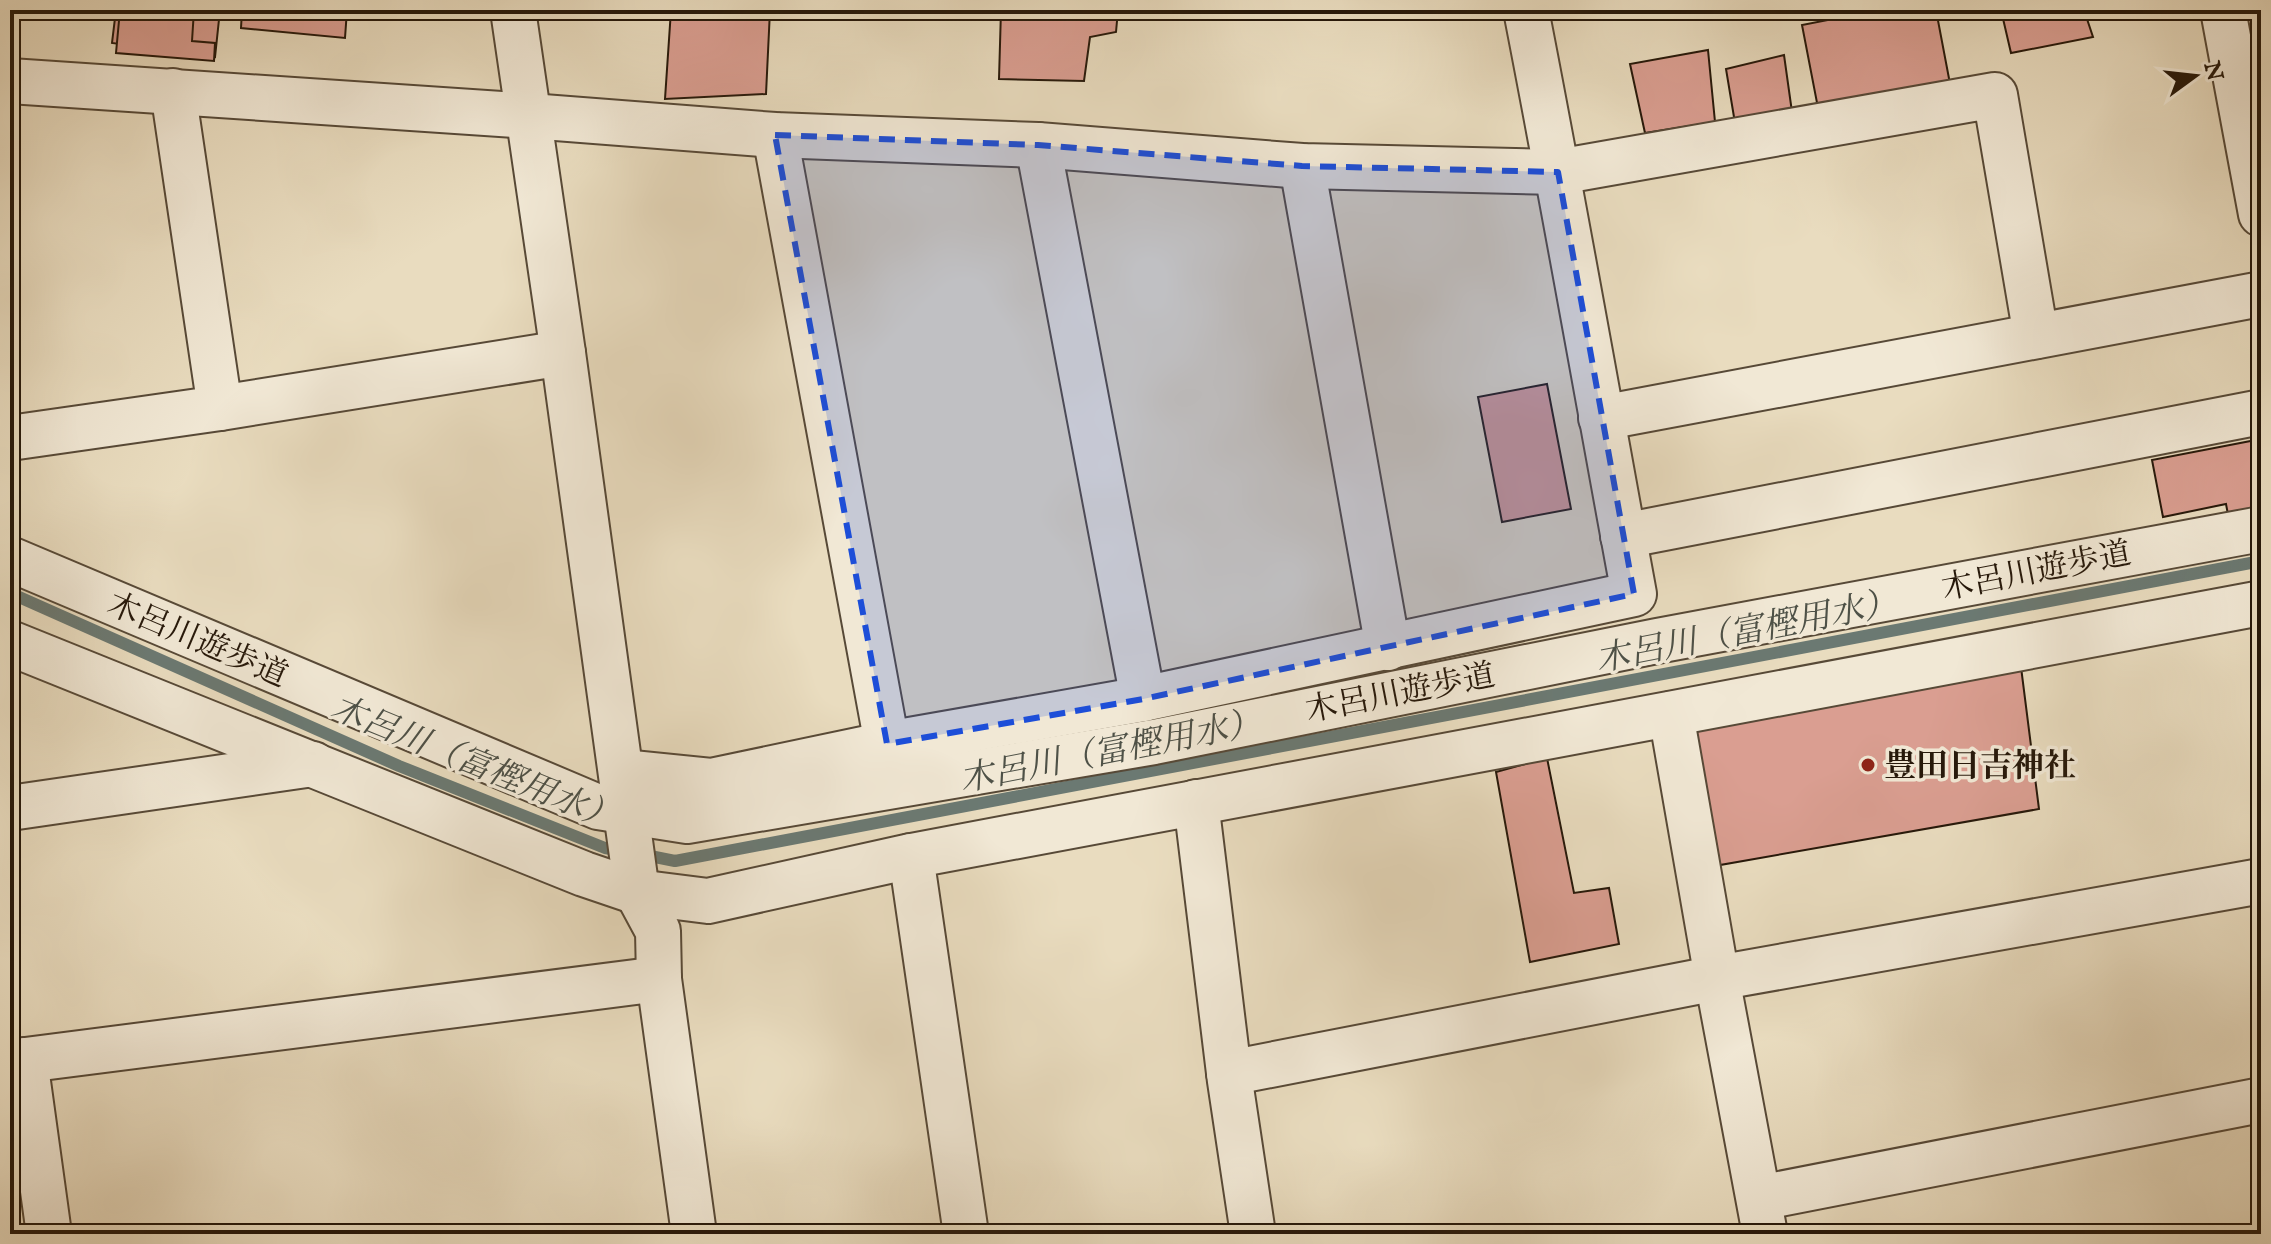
<svg xmlns="http://www.w3.org/2000/svg" width="2271" height="1244" viewBox="0 0 2271 1244" font-family="'IM FELL English','Noto Serif JP',serif">
	<style>
		.lines { fill: none; stroke-linecap: round; stroke-linejoin: round }
		.stream { stroke: #6b7972; stroke-width: 12 }
		.building { fill: #da9e91; stroke: #26180a; stroke-width: 2 }
		.minor-casing { stroke: #574937; stroke-width: 48 }
		.minor { stroke: #f1e8d5; stroke-width: 44 }
		.marked { fill: #1d4ed8; fill-opacity: 0.2; stroke: #1d4ed8; stroke-width: 6; stroke-dasharray: 16 10; stroke-linejoin: round }
		.poi-dot { fill: #8f2418; stroke: #f1e8d5; stroke-width: 3 }
		.labels { text-anchor: middle; stroke-width: 7; stroke-linejoin: round; paint-order: stroke }
		.street-label { font-size: 32px; fill: #26180a; stroke: #f1e8d5 }
		.poi-label { font-size: 32px; font-weight: bold; fill: #26180a; stroke: #f1e8d5; text-anchor: start }
		.water-label { font-size: 34px; font-style: italic; fill: #4e5147; stroke: #f1e8d5 }
	</style>
	<rect width="100%" height="100%" fill="#e9dcbf"/>
	<filter id="stains"><feTurbulence type="fractalNoise" baseFrequency=".0025" numOctaves="4"/><feColorMatrix values="0 0 0 0 .2 0 0 0 0 .09 0 0 0 0 .02 0 0 0 .5 -.17"/></filter>
	<radialGradient id="worn" r=".72"><stop offset=".6" stop-color="#630" stop-opacity="0"/><stop offset="1" stop-color="#630" stop-opacity=".3"/></radialGradient>
	<g class="lines">
		<g class="stream">
			<path d="M10 593 399 766 605 848 622 851"/>
			<path d="M640 854 675 861 2261 561"/>
		</g>
	</g>
	<g class="building">
		<path d="M116 10H220L215 57 112 43Z"/>
		<path d="M120 10H194L192 41 215 43 214 61 116 53Z"/>
		<path d="M242 10H347L345 38 241 28Z"/>
		<path d="M671 10H770L766 94 665 99Z"/>
		<path d="M1001 10H1118L1116 32 1090 37 1084 81 999 79Z"/>
		<path d="M1879 10H1936L1951 89 1818 108 1802 25Z"/>
		<path d="M2001 10H2084L2093 37 2011 53Z"/>
		<path d="M1708 50 1715 122 1645 133 1630 64Z"/>
		<path d="M1784 55 1792 112 1735 123 1726 69Z"/>
		<path d="M1547 384 1571 509 1502 522 1478 397Z"/>
		<path d="M2261 439V519L2230 525 2226 504 2163 517 2152 460Z"/>
		<path d="M2021 667 2039 809 1720 865 1694 721Z"/>
		<path d="M1547 758 1574 893 1609 888 1619 944 1530 962 1496 772Z"/>
	</g>
	<g class="lines">
		<defs>
			<g id="minor">
				<path d="M513 10 563 353 637 892 658 931 659 979 694 1234"/>
				<path d="M2223 10 2261 214"/>
				<path d="M10 81 530 116 775 135 1038 145 1302 166 1558 172 1995 95 2036 336"/>
				<path d="M775 135 887 744"/>
				<path d="M1038 145 1143 699"/>
				<path d="M1302 166 1388 648"/>
				<path d="M220 408 563 353"/>
				<path d="M1601 418 2261 294"/>
				<path d="M10 438 220 408 173 91"/>
				<path d="M1623 536 2261 412"/>
				<path d="M10 559 598 807 687 821 1154 742 1657 641 2261 529"/>
				<path d="M10 643 584 874 637 892 708 901 911 856"/>
				<path d="M1671 714 1717 978 1765 1234"/>
				<path d="M622 772 711 781 887 744 1143 699 1634 594C1598 399 1564 204 1526 10"/>
				<path d="M1196 802 1230 1081 1253 1234"/>
				<path d="M10 808 313 764"/>
				<path d="M25 1060 49 1234"/>
				<path d="M10 1062 659 979"/>
				<path d="M1229 1073 1717 978 2261 881"/>
				<path d="M1759 1198 2261 1100"/>
				<path d="M966 1234 911 856 2261 603"/>
			</g>
		</defs>
		<use href="#minor" class="minor-casing"/>
		<use href="#minor" class="minor"/>
	</g>
	<path class="marked" d="M775 135 1038 145 1302 166 1558 172 1634 594 1143 699 887 744Z"/>
	<circle class="poi-dot" cx="1868" cy="765" r="8"/>
	<g class="labels">
		<g class="street-label">
			<text transform="translate(2036 570) rotate(-11)" y="11">木呂川遊歩道</text>
			<text transform="translate(198 639) rotate(23)" y="11">木呂川遊歩道</text>
			<text transform="translate(1400 692) rotate(-11)" y="11">木呂川遊歩道</text>
		</g>
		<g class="poi-label">
			<text x="1884" y="776">豊田日吉神社</text>
		</g>
		<g class="water-label">
			<text transform="translate(1746 630) rotate(-11)" y="12">木呂川（富樫用水）</text>
			<text transform="translate(1110 750) rotate(-11)" y="12">木呂川（富樫用水）</text>
			<text transform="translate(475 762) rotate(22)" y="12">木呂川（富樫用水）</text>
		</g>
	</g>
	<rect width="2271" height="1244" fill="none" stroke="#e9dcbf" stroke-width="40"/>
	<rect x="12" y="12" width="2247" height="1220" fill="none" stroke="#26180a" stroke-width="4"/>
	<rect x="20" y="20" width="2231" height="1204" fill="none" stroke="#26180a" stroke-width="2"/>
	<g transform="translate(2195 76) rotate(75)" stroke="#f1e8d5" stroke-width="6" paint-order="stroke">
	<path d="M0-6L14 30L0 20L-14 30Z" fill="#26180a"/>
	<text y="-12" font-size="22" font-weight="bold" text-anchor="middle" fill="#26180a">N</text>
	</g>
	<rect width="100%" height="100%" filter="url(#stains)"/>
	<rect width="100%" height="100%" fill="url(#worn)"/>
</svg>
